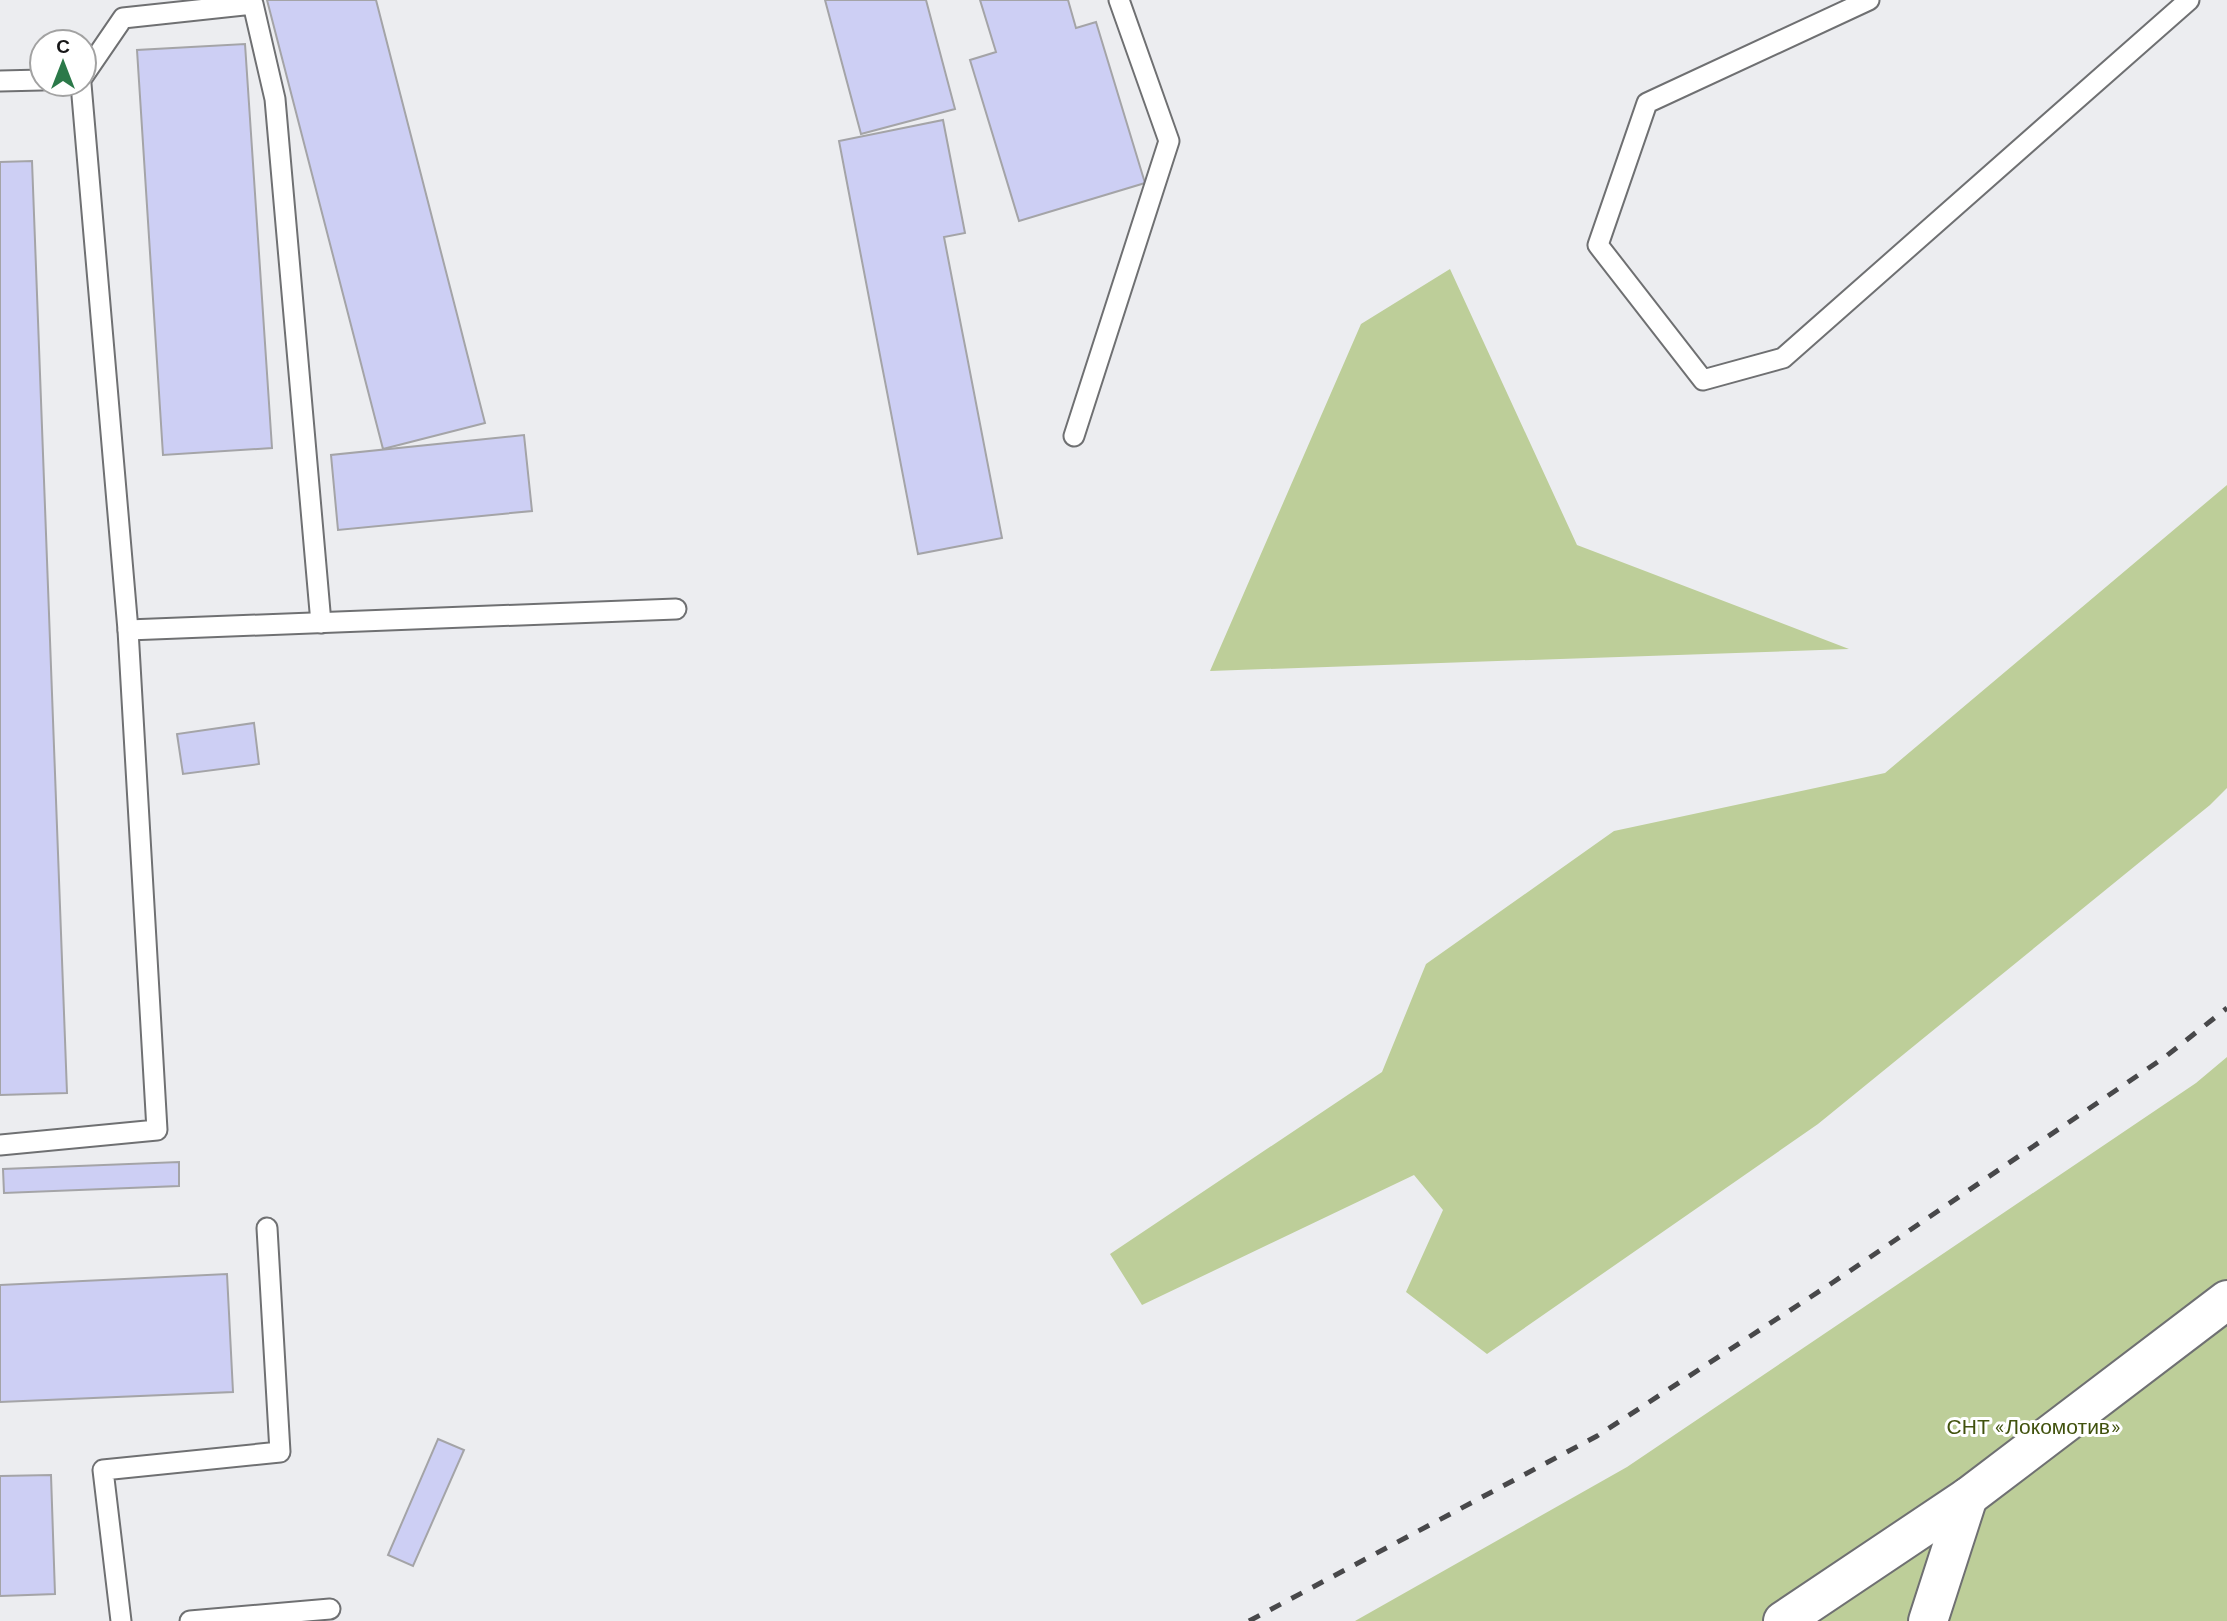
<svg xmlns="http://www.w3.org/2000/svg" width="2227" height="1621" viewBox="0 0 2227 1621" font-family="Barlow,sans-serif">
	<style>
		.green { fill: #bdce99 }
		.building { fill: #cdcff4; stroke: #a4a4a7; stroke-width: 2 }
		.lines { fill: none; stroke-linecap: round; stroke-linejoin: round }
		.service-casing { stroke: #6f7072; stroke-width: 23 }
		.minor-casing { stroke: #6f7072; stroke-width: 42 }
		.service { stroke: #fff; stroke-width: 19 }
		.minor { stroke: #fff; stroke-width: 38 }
		.rail { stroke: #48484a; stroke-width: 5; stroke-dasharray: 12 12; stroke-linecap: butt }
		.labels { text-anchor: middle; stroke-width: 6; stroke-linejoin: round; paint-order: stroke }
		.park-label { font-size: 21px; fill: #41520e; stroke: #fff }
	</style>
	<rect width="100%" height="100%" fill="#ecedf0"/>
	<g class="green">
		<path d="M1450 269 1577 545 1849 649 1210 671 1361 324Z"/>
		<path d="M2227 485V788L2210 805 1818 1124 1487 1354 1406 1292 1443 1210 1414 1175 1142 1305 1110 1254 1382 1072 1426 964 1614 831 1885 773Z"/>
		<path d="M2227 1057V1621H1355L1627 1467 2196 1083Z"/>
	</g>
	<g class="building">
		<path d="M267 0H376L485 423 383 449Z"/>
		<path d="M825 0H926L955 109 861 134Z"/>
		<path d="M980 0H1068L1076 28 1096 22 1145 183 1019 221 970 60 996 52Z"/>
		<path d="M245 44 272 448 163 455 137 50Z"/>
		<path d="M943 120 965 233 944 237 1002 538 918 554 839 141Z"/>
		<path d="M32 161 67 1093 0 1095V162Z"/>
		<path d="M524 435 532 511 338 530 331 455Z"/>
		<path d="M254 723 259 764 183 774 177 734Z"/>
		<path d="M179 1162V1186L4 1193 3 1169Z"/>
		<path d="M227 1274 233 1392 0 1402V1285Z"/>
		<path d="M438 1439 464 1450 413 1566 388 1555Z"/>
		<path d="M51 1475 55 1594 0 1596V1476Z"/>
	</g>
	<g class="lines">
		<defs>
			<g id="service">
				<path d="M1869 0 1647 103 1598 245 1703 380 1783 358 2189 0"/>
				<path d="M84 75 123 18 253 4 275 99 321 623"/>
				<path d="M0 81 42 80"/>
				<path d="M1074 436 1169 141 1119 0"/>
				<path d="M128 630 676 609"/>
				<path d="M0 1145 157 1130 128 630 81 84"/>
				<path d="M121 1621 103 1470 280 1452 267 1228"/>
				<path d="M190 1621 330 1609"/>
			</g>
			<g id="minor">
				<path d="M1783 1621 1968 1497 2227 1300"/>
				<path d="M1928 1621 1968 1497"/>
			</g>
		</defs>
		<use href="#service" class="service-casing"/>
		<use href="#minor" class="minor-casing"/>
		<use href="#service" class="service"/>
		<use href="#minor" class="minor"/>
		<path class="rail" d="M1249 1621 1597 1436 1832 1283 2165 1057 2227 1008"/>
	</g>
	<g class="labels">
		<g class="park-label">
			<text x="2034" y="1434">СНТ «Локомотив»</text>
		</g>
	</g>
	<g transform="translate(63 63)"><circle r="33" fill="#ffffff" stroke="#a2a2a2" stroke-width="2"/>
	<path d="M0-5L12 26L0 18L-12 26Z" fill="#2b7949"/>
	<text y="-10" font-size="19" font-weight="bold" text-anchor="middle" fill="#161617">С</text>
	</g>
</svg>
